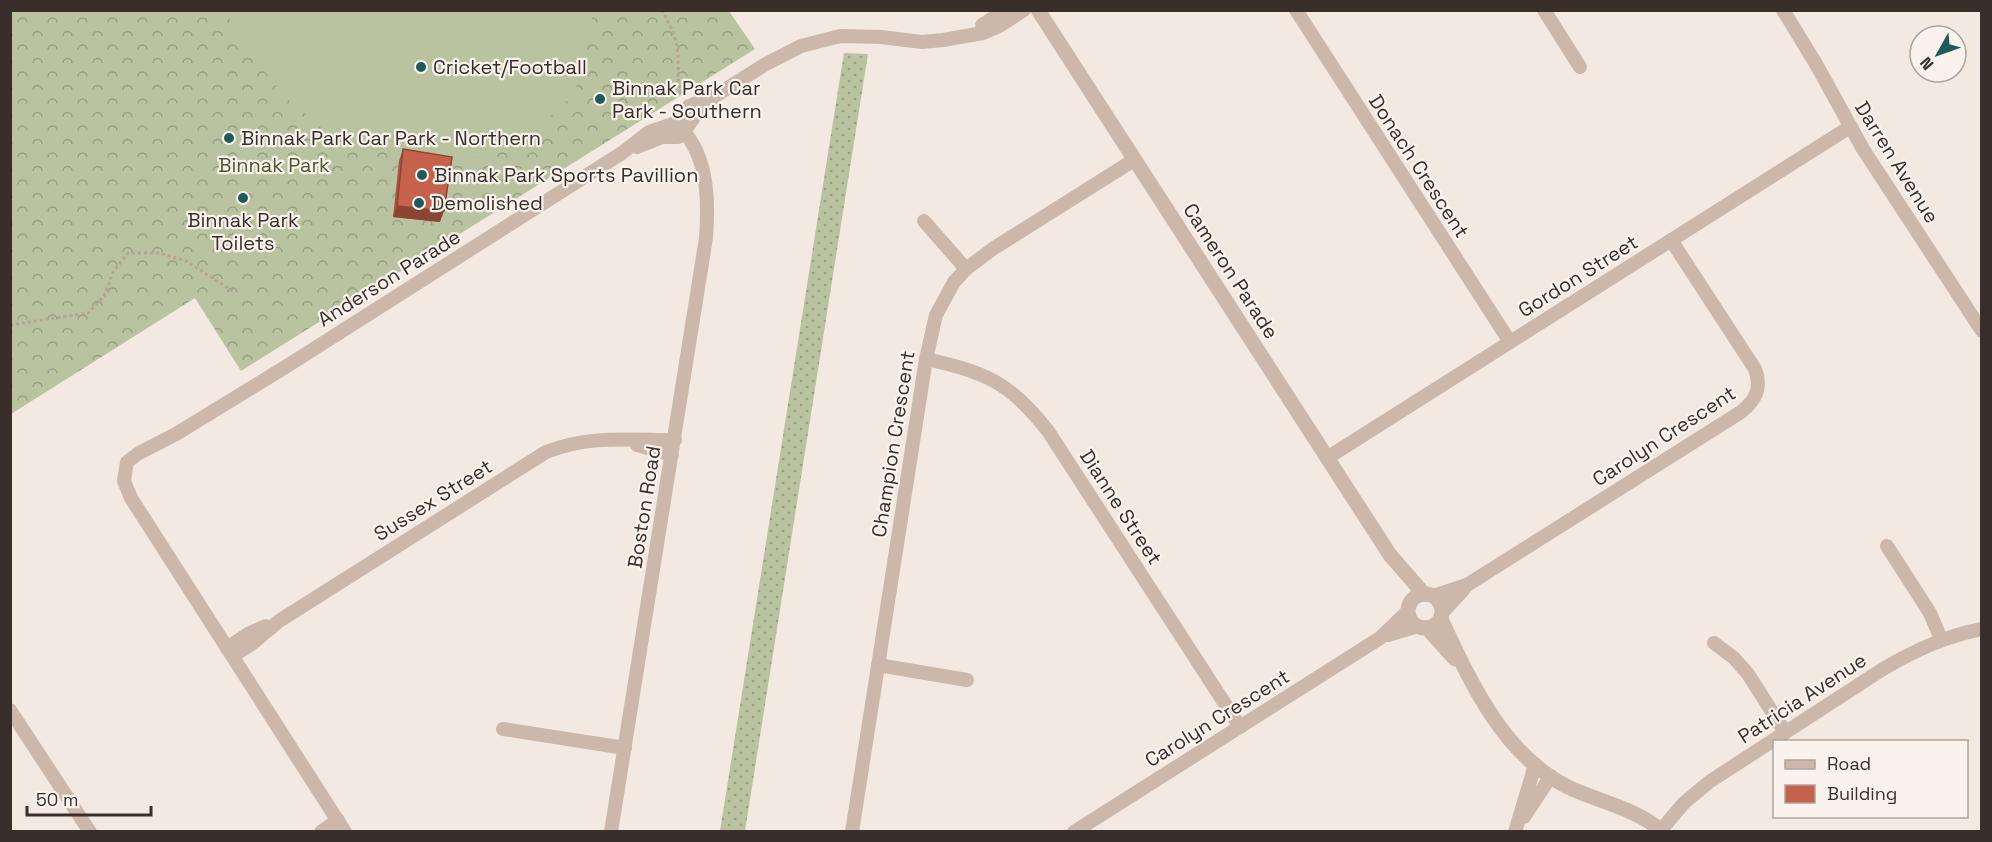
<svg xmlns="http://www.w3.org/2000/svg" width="1992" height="842" viewBox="0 0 1992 842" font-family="'Space Grotesk',sans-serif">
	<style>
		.grass { fill: url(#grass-dots) }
		.forest { fill: url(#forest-crowns) }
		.pitch { fill: #b9c3a0 }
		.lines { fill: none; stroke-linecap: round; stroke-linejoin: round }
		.path { stroke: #b8a296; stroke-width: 3; stroke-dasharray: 3 3; stroke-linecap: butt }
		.minor { stroke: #ccb8ab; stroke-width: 14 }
		.tertiary { stroke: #ccb8ab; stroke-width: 15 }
		.wall { fill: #aa5441 }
		.shaded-wall { fill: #8b4535 }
		.building { fill: #c6624c; stroke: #8b4535; stroke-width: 1.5 }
		.poi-dot { fill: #205b5c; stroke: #faf3ed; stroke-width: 2 }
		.labels { text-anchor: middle; stroke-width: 4.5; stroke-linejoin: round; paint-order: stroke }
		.poi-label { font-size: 20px; fill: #3a2e2b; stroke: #faf3ed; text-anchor: start }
		.street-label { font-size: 20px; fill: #3a2e2b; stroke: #faf3ed }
		.park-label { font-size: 20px; fill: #4b582e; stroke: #faf3ed }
	</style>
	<defs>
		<pattern id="grass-dots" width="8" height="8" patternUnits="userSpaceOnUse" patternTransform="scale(1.5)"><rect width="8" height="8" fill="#b9c3a0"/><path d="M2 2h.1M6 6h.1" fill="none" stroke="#979f83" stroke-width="1.8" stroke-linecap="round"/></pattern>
		<pattern id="forest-crowns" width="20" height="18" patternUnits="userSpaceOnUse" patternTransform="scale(1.5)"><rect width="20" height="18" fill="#b9c3a0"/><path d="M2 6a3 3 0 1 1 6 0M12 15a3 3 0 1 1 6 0" fill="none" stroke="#979f83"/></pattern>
	</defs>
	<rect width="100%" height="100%" fill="#f3e9e0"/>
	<path class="grass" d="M844 53 868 54 745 831H720Z"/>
	<path class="forest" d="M11 11H729L755 49 241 371 195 298 11 414Z"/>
	<path class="pitch" d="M594 10 575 93 521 145 448 165 371 149 332 136 286 98 240 41 226 11Z"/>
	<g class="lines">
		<g class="path">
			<path d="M662 10C668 22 675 34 677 47 680 63 676 80 681 95"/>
			<path d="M10 325 88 313 104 296 113 272 128 253H159L186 261 234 292"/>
		</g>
		<g class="minor">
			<path d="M1296 10 1510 342"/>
			<path d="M1544 10 1580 67"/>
			<path d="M1783 10 1816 64 1863 149 1982 331"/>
			<path d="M982 25 1005 10"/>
			<path d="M637 147 662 137H678L682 135 696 114 715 96 766 64 801 46 840 36 881 37 922 42 943 40 983 33 1001 25 1024 10"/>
			<path d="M924 221 966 269"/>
			<path d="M926 359C985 372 1010 382 1048 431L1240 727"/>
			<path d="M637 445 672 455"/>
			<path d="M1327 458 1850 127"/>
			<path d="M1887 546 1930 613 1941 639"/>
			<path d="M1433 596 1467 585 1741 412C1756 400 1762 388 1755 369L1671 240"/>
			<path d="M1442 613 1464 589"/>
			<path d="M1388 635 1418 626"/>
			<path d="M1714 643 1734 658 1748 674 1785 732"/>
			<path d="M227 648 248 634 266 626"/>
			<path d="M233 656 253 643 279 621 546 452C589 435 629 440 675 440"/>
			<path d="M878 665 967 680"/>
			<path d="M10 710 90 832"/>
			<path d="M503 729 625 748"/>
			<path d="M1524 817 1551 776"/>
			<path d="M1661 830 1684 803 1709 782 1883 669C1914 651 1945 636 1982 629"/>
			<path d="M321 832 338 820"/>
			<path d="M345 832 131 498 124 481 127 462 139 453 176 434 287 366 622 153 649 132 675 123 689 106 715 96"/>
			<path d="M611 832 706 238C709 198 708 150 675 123"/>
			<path d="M852 832 926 359 936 315 954 282 966 269 994 248 1134 160"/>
			<path d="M1074 832 1380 638 1408 611"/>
			<path d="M1515 832 1535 765"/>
		</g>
		<g class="tertiary">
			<path d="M1038 10 1390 555 1424 594"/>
			<circle cx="1425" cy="611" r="17"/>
			<path d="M1441 619C1470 681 1503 755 1568 787 1599 802 1636 808 1663 832"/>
			<path d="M1427 628 1455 659"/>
		</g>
	</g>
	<path class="wall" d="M403 149 440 222 393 217 399 161Z"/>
	<path class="shaded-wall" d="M397 206 444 211 440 222 393 217Z"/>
	<path class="building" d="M403 149 452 157 444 211 397 206Z"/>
	<g class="poi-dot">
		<circle cx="421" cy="67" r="6"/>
		<circle cx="600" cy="99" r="6"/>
		<circle cx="229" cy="138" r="6"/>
		<circle cx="422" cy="175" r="6"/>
		<circle cx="243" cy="198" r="6"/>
		<circle cx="419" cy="203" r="6"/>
	</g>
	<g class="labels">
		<g class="poi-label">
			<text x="433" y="74">Cricket/Football</text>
			<text x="612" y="95">Binnak Park Car<tspan x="612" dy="23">Park - Southern</tspan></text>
			<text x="241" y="145">Binnak Park Car Park - Northern</text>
			<text x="434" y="182">Binnak Park Sports Pavillion</text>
			<text x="431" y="210">Demolished</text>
			<text x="243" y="227" text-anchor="middle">Binnak Park<tspan x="243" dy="23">Toilets</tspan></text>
		</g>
		<g class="street-label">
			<text transform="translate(1897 162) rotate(58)" y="7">Darren Avenue</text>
			<text transform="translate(1419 166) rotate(57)" y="7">Donach Crescent</text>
			<text transform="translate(1231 271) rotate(57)" y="7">Cameron Parade</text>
			<text transform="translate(1578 276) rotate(-32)" y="7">Gordon Street</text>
			<text transform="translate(389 278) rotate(-32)" y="7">Anderson Parade</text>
			<text transform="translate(1664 436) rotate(-33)" y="7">Carolyn Crescent</text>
			<text transform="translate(893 444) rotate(-81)" y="7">Champion Crescent</text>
			<text transform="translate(433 500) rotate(-32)" y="7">Sussex Street</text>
			<text transform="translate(644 507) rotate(-81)" y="7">Boston Road</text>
			<text transform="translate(1121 507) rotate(57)" y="7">Dianne Street</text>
			<text transform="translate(1802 698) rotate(-33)" y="7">Patricia Avenue</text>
			<text transform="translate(1217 718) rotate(-32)" y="7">Carolyn Crescent</text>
		</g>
		<g class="park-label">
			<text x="274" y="172">Binnak Park</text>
		</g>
	</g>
	<rect width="1992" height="842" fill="none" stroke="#3a2e2b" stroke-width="24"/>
	<rect x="1773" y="740" width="195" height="78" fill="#faf3ed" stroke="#ada49f" stroke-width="1.5"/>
	<rect x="1785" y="760" width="30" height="9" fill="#ccb8ab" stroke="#ada49f" stroke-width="1.5"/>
	<text x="1827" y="770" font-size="18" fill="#3a2e2b">Road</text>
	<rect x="1785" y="785" width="30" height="18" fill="#c6624c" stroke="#ada49f" stroke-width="1.5"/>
	<text x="1827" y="800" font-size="18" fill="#3a2e2b">Building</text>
	<g transform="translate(1938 54) rotate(230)"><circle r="28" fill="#faf3ed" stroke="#ada49f" stroke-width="1.5"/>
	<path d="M0-4.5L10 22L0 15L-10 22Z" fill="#205b5c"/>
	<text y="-9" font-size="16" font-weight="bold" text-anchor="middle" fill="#3a2e2b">N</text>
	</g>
	<path d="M27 806v9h124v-9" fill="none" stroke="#3a2e2b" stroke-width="3"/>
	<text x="36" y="806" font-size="18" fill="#3a2e2b" stroke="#faf3ed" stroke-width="4.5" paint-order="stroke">50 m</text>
</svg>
